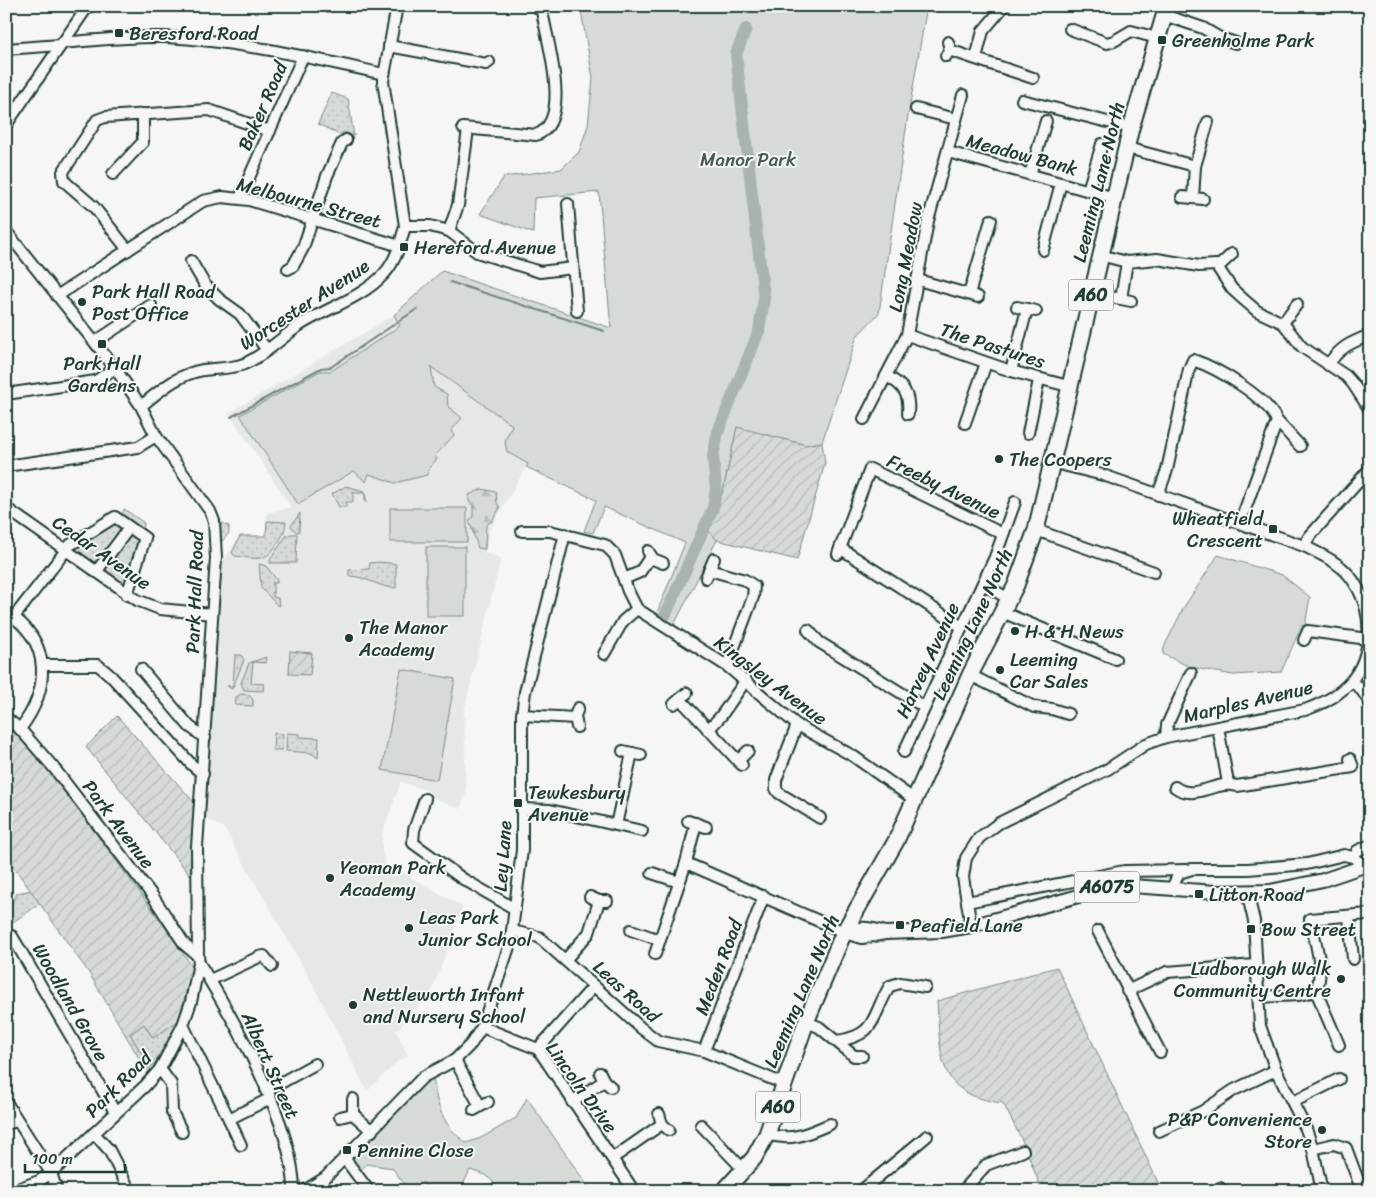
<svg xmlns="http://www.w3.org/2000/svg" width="1376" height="1197" viewBox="0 0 1376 1197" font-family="Sriracha,sans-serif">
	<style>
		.built { fill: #e6e8e4 }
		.grass { fill: url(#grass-dots); stroke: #7a8c85 }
		.forest { fill: url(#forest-firs); stroke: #7a8c85 }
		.park { fill: #d6dbd6; stroke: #7a8c85 }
		.garden { fill: url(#garden-furrows); stroke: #7a8c85 }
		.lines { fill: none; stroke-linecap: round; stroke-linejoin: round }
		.stream { stroke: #72847d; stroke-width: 2 }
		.river { stroke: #aab3ae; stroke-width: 12 }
		.minor-casing { stroke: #1f3d34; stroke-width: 14 }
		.major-casing { stroke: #1f3d34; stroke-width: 16 }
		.highway-casing { stroke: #1f3d34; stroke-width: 19 }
		.minor { stroke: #f6f6f2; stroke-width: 10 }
		.major { stroke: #f6f6f2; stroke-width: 12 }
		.highway { stroke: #f6f6f2; stroke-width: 15 }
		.poi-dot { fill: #1f3d34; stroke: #f6f6f2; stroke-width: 2 }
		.labels { text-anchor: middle; stroke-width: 4; stroke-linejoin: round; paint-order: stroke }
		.shield { fill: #f6f6f2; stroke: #60746d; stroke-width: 1 }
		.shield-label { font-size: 18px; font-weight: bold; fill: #1f3d34 }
		.poi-label { font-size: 19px; fill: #1f3d34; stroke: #f6f6f2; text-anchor: start }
		.street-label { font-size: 19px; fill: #1f3d34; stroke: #f6f6f2 }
		.park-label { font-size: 19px; fill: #445d54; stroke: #f6f6f2 }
	</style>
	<defs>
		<pattern id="grass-dots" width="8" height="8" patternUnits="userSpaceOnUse" patternTransform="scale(1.25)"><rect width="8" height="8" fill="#d6dbd6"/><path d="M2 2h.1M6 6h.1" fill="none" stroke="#b7bdb8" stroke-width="1.8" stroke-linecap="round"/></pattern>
		<pattern id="forest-firs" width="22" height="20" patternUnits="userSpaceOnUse" patternTransform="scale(1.25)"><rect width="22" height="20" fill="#d6dbd6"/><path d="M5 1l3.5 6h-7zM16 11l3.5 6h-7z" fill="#b7bdb8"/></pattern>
		<pattern id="garden-furrows" width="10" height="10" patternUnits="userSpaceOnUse" patternTransform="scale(1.25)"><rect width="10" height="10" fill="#d6dbd6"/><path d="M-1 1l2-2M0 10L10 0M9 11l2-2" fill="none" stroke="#b7bdb8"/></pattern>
	</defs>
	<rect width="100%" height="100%" fill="#f6f6f2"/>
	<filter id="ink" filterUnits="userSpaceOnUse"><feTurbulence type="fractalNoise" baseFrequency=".02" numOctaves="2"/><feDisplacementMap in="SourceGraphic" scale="10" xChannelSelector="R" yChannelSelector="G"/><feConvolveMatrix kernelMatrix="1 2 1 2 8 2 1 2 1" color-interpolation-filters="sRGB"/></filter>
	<g filter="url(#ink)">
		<path class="built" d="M394 315 418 358 512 425 505 441 528 464 489 531 485 553 501 558 464 711 466 794 460 809 433 797 429 791 401 782 382 834V851L387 866 395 868 463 907 432 991 396 1031 408 1056 398 1061 367 1091 313 984 224 828 206 819 220 566 240 536H266L267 513 291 507 229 413Z"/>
		<g class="grass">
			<path d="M332 93 348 99 354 136 345 132 340 135 318 124Z"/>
			<path d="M346 486 364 491 367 502H365V493H353V502H346V507H339L332 494Z"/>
			<path d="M124 509 144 523 143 530C135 529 125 522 122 515Z"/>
			<path d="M300 513 299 532H296L291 526Z"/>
			<path d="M112 521 124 527 100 560 92 562 73 548Z"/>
			<path d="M267 521 286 522C285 531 282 537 277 544 265 564 255 558 235 556L232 553 240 536H266Z"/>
			<path d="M222 523 229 526V533L219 545 220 527Z"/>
			<path d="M131 532 141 541 125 585 103 569Z"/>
			<path d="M291 534H297L296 563H270V560L286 536Z"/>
			<path d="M380 562 396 564V588C379 588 366 576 349 576V570L369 569 370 563Z"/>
			<path d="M259 564 266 566 277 580V583H273V597L278 598 279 607 261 588Z"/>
			<path d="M235 655H241L244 660 232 689 227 686H233Z"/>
			<path d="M266 657 265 663 253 662 251 683 264 684 263 691 244 690 241 683 249 663Z"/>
			<path d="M241 694 249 695 253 700V706L235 705 236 697Z"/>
			<path d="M274 733 283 734 282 750H273Z"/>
			<path d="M287 733 300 734V737L319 738 318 758 311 753 286 751Z"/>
			<path d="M32 890 41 903 13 922 6 924V907L14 900 17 893Z"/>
			<path d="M178 1021 173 1033 150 1068 130 1034 144 1024 153 1038Z"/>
		</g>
		<path class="forest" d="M482 489 496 492 497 503 500 508 492 521 486 525 485 549 478 548 469 520 473 517V506L469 501V495Z"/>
		<g class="park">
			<path d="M580 6H927L907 122 879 313 857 336 822 442 806 445 737 428 723 491 707 529 717 540 671 631 654 620 685 543 604 507 593 533 584 531 596 500 526 467 528 464 507 452 505 441 512 425 431 367 434 387 447 394 448 406 462 418 451 431 454 435 435 456 437 459 430 467 427 475 395 483 369 474 366 482 354 471 298 504 240 415 320 371H331L400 326 394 315 442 271 611 328 599 192 534 198 533 233 480 214 504 177 561 169 579 152 588 125 593 78Z"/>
			<rect x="390" y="508" width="77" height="34"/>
			<rect x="426" y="547" width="39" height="69"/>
			<path d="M1218 555 1282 575 1310 597 1305 626 1302 625 1281 672 1233 675 1190 667 1163 654 1164 647 1184 607Z"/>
			<path d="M401 669 455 679 437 780 382 770Z"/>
			<path d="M433 1078C437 1106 442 1125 466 1143L481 1138 516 1118 527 1098 591 1191H502L486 1175 470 1170 460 1191H428L423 1182 410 1191 392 1168 366 1164 360 1171 353 1158 417 1090Z"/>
		</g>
		<g class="garden">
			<path d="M737 427 806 445 822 442 825 463 797 560 717 540 707 529 723 491Z"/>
			<path d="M290 651 312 653 310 675 289 674Z"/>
			<path d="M117 716 194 802 190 875 86 747Z"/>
			<path d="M6 724C35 749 56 782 79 811 118 863 157 914 193 968L178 1021 153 1038 144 1024 130 1034 150 1068 146 1070 89 973 6 856Z"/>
			<path d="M1057 967 1162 1191H1042L1025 1146 1003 1103C935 1095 941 1056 937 1001Z"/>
		</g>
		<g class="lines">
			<g class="stream">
				<path d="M450 282 604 331"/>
				<path d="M231 417 321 368 331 367 417 309"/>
			</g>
			<path class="river" d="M664 618 713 508 716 489 713 456 718 432 759 331 764 298 736 54 746 29"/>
			<defs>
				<g id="minor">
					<path d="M1164 15 1203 28 1220 38 1236 43"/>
					<path d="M1070 29 1107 43 1114 41 1131 31 1157 38"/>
					<path d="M62 43C96 40 131 36 165 37 240 41 311 58 384 74"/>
					<path d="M389 46 486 64 489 62"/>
					<path d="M6 49 60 45"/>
					<path d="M949 50 1033 78"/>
					<path d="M946 56 950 49 948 42"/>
					<path d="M976 58 983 31 1004 6"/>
					<path d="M1022 100 1131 128"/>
					<path d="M916 109 956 119"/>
					<path d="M6 125 88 6"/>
					<path d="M463 128 536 135C573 122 547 41 542 11L536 6"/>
					<path d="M1127 148 1195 166"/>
					<path d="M948 152 1115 198"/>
					<path d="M113 174 143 142V114"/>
					<path d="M1030 175 1046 121"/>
					<path d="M1088 190 1102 144"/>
					<path d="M1182 197 1203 199"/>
					<path d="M240 198 303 56"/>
					<path d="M1193 198 1195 166 1208 122"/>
					<path d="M568 204 577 311"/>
					<path d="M405 226H430L449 231 458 205 468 129"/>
					<path d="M6 231 115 368 141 406 156 436 210 511 214 521 216 558 197 847 198 956 199 963C234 1019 294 1125 294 1191"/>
					<path d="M449 231 477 252 540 272 573 268"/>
					<path d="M128 250 94 207 64 181 63 172 97 120 105 117 209 110 270 131"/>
					<path d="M1043 250 1061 183"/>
					<path d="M1100 255 1127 262 1157 259 1199 266 1216 265 1232 289 1243 299 1257 311 1283 323 1302 347 1346 376 1353 384 1370 410"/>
					<path d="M191 261 205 285 219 299 240 314 267 350"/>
					<path d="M1218 267 1232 254"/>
					<path d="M288 269 293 266 303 248 327 176 342 143 346 140"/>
					<path d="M918 280 978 297"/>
					<path d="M969 294 991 220"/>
					<path d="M57 296 203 201 222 197 249 200 400 246"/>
					<path d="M1111 297 1131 301"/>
					<path d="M1121 299 1127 262"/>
					<path d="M1017 307 1036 311"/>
					<path d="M1283 323 1297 304"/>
					<path d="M907 335 1011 371 1068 386"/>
					<path d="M95 342 151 305"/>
					<path d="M1328 365C1340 347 1350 343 1370 335"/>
					<path d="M1011 371 1027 309"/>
					<path d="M886 376C904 385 910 394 908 414"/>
					<path d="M6 394 96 381 115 368"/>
					<path d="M141 406C160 391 178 374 203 370 216 368 231 369 244 364 265 355 281 338 300 325 327 308 362 298 384 274 396 261 401 242 405 226L383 81 397 6"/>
					<path d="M864 419 907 335 928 221 963 95"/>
					<path d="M1277 421 1300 446"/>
					<path d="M965 423 986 363"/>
					<path d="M1028 433 1039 380"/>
					<path d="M6 466 138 447 156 436"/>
					<path d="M1158 495 1167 470 1189 369 1193 360C1217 368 1267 397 1277 421L1240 523"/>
					<path d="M6 508 137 600 160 609 212 614"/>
					<path d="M1036 530 1154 572"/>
					<path d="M522 531H550L605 545 615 555 628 591 637 609 727 666 797 725 853 756 915 800"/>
					<path d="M1304 546 1309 537 1367 472 1370 477"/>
					<path d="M840 548 962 627"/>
					<path d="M648 551 653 559 663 563"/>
					<path d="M838 554 870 469 1003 534"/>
					<path d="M709 570 745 580 754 586 753 597 727 666"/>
					<path d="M96 572 129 528"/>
					<path d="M706 578 714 559"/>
					<path d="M624 579 640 572 650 557"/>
					<path d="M983 584 1009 599"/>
					<path d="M6 612C53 641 50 690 20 729"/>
					<path d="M1002 612 1115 659"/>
					<path d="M14 617 70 545 115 517 145 538 127 595"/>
					<path d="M808 630 819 642 924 707"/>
					<path d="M1304 640 1308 631 1368 639"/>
					<path d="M604 654 623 621 637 609"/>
					<path d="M43 665H98L111 676 192 765 203 774"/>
					<path d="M141 669 189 726 205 738"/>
					<path d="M970 675 1034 707 1052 709 1068 714"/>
					<path d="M1351 681 1361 689 1370 703"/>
					<path d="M680 699 742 765"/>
					<path d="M674 704 687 693"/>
					<path d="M522 715 575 718"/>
					<path d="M6 718 20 729 54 768 152 895 185 945 198 956"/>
					<path d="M797 725 776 780V789L779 793 820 818"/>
					<path d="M577 727 575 716 578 708"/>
					<path d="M1218 727 1228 783"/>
					<path d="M708 730 721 716 746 680"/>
					<path d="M1166 737 1167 725 1191 673"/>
					<path d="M623 751 641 755"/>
					<path d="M904 752 995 557 1015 502"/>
					<path d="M738 761 748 751"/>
					<path d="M1175 787C1195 802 1217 779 1237 786L1353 767 1350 759"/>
					<path d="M425 799 414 830 413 843 463 879 515 909"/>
					<path d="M522 809 550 810 642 831"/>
					<path d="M688 821 706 827"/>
					<path d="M616 825 632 753"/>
					<path d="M1357 851 1370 845"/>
					<path d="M686 863 844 932"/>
					<path d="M652 873 679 882"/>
					<path d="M1172 888 1179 873 1192 869H1248L1307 864 1344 855 1353 857 1364 866"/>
					<path d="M1247 892 1254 921 1260 1026 1276 1070 1306 1129 1313 1149 1322 1191"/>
					<path d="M590 897 599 901H607"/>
					<path d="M967 902 1124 871 1187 870"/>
					<path d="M1349 916 1353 959"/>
					<path d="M971 926 963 877 966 858 979 838 999 823 1108 769 1146 744 1166 737 1305 710C1319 705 1331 700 1342 690 1376 662 1376 608 1349 575 1337 561 1320 554 1304 546L1103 475 1051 462"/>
					<path d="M631 930 660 940"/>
					<path d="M512 931 539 937 641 1028 658 1041 704 1051 784 1084"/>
					<path d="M1098 931 1160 1052"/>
					<path d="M12 936 115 1112"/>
					<path d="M655 954 686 863 696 823"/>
					<path d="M566 959 589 933 599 901"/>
					<path d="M210 980 259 957 264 956 272 966"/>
					<path d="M1127 991 1167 972 1255 965"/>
					<path d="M1316 991 1339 1045"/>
					<path d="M1258 997 1299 995 1316 991C1325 969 1315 941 1310 919L1368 914"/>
					<path d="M806 1022 819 1027 854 1056H862"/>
					<path d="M183 1025 229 1119 269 1099"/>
					<path d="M482 1027 538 1049 634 1191"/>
					<path d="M837 1041C879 1035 871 1015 890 986L900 983 925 987"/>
					<path d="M538 1049 594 986"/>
					<path d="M704 1051 764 896"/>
					<path d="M455 1060 480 1106"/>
					<path d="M160 1069 171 1084 172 1112 182 1132"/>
					<path d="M600 1073 604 1081 611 1087"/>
					<path d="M266 1091 315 1064"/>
					<path d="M6 1102 51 1173 57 1191"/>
					<path d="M572 1102 604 1081"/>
					<path d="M1293 1102 1339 1079"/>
					<path d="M474 1110 488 1102"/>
					<path d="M353 1114V1099"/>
					<path d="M659 1114 662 1124 669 1130"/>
					<path d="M340 1117 353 1114 372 1131"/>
					<path d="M229 1119 241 1145"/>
					<path d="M6 1124 17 1121"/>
					<path d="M701 1125 743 1169"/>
					<path d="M1159 1131 1203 1111 1234 1090 1276 1070"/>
					<path d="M94 1133 109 1150 130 1191"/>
					<path d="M767 1134C791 1142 807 1134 830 1124"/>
					<path d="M1313 1149 1334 1144 1346 1148 1362 1191"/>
					<path d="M613 1158 662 1124"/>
					<path d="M345 1159 369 1191"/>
					<path d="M1220 1188 1221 1191"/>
					<path d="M12 1191 39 1181 51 1173 145 1086 160 1069 183 1025 191 1002 199 963"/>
					<path d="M304 1191 325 1178 423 1077 455 1060 471 1044 482 1027 509 947 512 931 522 850V715L525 692 565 534"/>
					<path d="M861 1191 927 1136"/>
					<path d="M963 1191 986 1165 1023 1151"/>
				</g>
				<g id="major">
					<path d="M844 932 862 937 885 933 942 931 971 926 1118 885 1216 892 1270 891 1323 880 1370 864"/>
					<path d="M844 932C860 927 869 928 885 933"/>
				</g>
				<path id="highway" d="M724 1191 754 1158 767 1134 806 1022 844 932 896 841 970 675 1016 585 1036 530 1131 128 1167 6"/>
			</defs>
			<use href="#minor" class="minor-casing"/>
			<use href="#major" class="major-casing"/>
			<use href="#highway" class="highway-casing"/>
			<use href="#minor" class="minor"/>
			<use href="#major" class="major"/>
			<use href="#highway" class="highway"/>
		</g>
	</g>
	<g class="poi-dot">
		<rect x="114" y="28" width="10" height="10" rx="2.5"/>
		<rect x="1157" y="35" width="10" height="10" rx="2.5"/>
		<rect x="399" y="242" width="10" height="10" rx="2.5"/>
		<circle cx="82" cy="302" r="5"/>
		<rect x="97" y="339" width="10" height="10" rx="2.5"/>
		<circle cx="999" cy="459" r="5"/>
		<rect x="1268" y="524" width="10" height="10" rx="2.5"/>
		<circle cx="1015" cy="631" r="5"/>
		<circle cx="349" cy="638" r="5"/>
		<circle cx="1000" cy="670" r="5"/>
		<rect x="513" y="798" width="10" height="10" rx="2.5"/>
		<circle cx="330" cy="878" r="5"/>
		<rect x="1194" y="889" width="10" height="10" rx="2.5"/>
		<rect x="895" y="920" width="10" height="10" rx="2.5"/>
		<circle cx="409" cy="928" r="5"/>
		<rect x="1246" y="924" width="10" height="10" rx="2.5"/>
		<circle cx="1341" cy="979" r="5"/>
		<circle cx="353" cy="1005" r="5"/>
		<circle cx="1322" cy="1130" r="5"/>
		<rect x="342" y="1145" width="10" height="10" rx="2.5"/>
	</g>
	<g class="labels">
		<g class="shield">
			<rect x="1068.5" y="279.5" width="45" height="31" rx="4"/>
			<rect x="1074.5" y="871.5" width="65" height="31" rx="4"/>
			<rect x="755.5" y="1091.5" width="45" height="31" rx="4"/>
		</g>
		<g class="shield-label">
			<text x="1091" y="301">A60</text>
			<text x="1107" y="893">A6075</text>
			<text x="778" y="1113">A60</text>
		</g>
		<g class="poi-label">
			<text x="129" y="40">Beresford Road</text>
			<text x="1172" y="47">Greenholme Park</text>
			<text x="414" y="254">Hereford Avenue</text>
			<text x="92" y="298">Park Hall Road<tspan x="92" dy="22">Post Office</tspan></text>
			<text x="102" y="370" text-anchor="middle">Park Hall<tspan x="102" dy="22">Gardens</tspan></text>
			<text x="1009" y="466">The Coopers</text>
			<text x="1263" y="525" text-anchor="end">Wheatfield<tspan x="1263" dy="22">Crescent</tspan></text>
			<text x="359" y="634">The Manor<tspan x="359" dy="22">Academy</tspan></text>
			<text x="1025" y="638">H &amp; H News</text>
			<text x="1010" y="666">Leeming<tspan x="1010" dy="22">Car Sales</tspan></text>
			<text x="528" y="799">Tewkesbury<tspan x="528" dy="22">Avenue</tspan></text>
			<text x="340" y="874">Yeoman Park<tspan x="340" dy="22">Academy</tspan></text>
			<text x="1209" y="901">Litton Road</text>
			<text x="419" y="924">Leas Park<tspan x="419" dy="22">Junior School</tspan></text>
			<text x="910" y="932">Peafield Lane</text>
			<text x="1261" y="936">Bow Street</text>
			<text x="1331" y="975" text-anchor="end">Ludborough Walk<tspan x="1331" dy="22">Community Centre</tspan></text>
			<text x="363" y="1001">Nettleworth Infant<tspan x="363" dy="22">and Nursery School</tspan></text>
			<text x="1312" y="1126" text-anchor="end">P&amp;P Convenience<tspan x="1312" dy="22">Store</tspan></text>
			<text x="357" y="1157">Pennine Close</text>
		</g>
		<g class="street-label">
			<text transform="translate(262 106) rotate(-66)" y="7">Baker Road</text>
			<text transform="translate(1022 154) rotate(15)" y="7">Meadow Bank</text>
			<text transform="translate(1098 182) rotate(-76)" y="7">Leeming Lane North</text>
			<text transform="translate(309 202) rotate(15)" y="7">Melbourne Street</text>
			<text transform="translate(905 257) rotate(-79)" y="7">Long Meadow</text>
			<text transform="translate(304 304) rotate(-33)" y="7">Worcester Avenue</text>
			<text transform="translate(993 345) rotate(18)" y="7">The Pastures</text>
			<text transform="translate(944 486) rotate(26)" y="7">Freeby Avenue</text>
			<text transform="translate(102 552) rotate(35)" y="7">Cedar Avenue</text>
			<text transform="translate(194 592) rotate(-88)" y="7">Park Hall Road</text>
			<text transform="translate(972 624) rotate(-65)" y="7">Leeming Lane North</text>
			<text transform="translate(927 660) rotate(-65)" y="7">Harvey Avenue</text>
			<text transform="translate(771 680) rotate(37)" y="7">Kingsley Avenue</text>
			<text transform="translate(1248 701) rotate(-13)" y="7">Marples Avenue</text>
			<text transform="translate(119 824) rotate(53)" y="7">Park Avenue</text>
			<text transform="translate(502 856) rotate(-86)" y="7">Ley Lane</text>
			<text transform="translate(718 967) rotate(-69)" y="7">Meden Road</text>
			<text transform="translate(627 991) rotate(42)" y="7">Leas Road</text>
			<text transform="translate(801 991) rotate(-67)" y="7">Leeming Lane North</text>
			<text transform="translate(71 1002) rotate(60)" y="7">Woodland Grove</text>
			<text transform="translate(271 1065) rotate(66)" y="7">Albert Street</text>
			<text transform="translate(118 1084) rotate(-45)" y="7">Park Road</text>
			<text transform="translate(582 1087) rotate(54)" y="7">Lincoln Drive</text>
		</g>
		<g class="park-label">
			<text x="748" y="166">Manor Park</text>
		</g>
	</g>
	<rect width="1376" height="1197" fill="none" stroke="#f6f6f2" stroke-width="25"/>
	<rect x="12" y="12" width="1351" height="1172" fill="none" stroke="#1f3d34" stroke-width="2" filter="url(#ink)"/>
	<path d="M25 1164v8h100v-8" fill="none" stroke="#1f3d34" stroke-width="2.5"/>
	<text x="32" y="1164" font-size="15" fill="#1f3d34" stroke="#f6f6f2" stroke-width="4" paint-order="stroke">100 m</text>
</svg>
